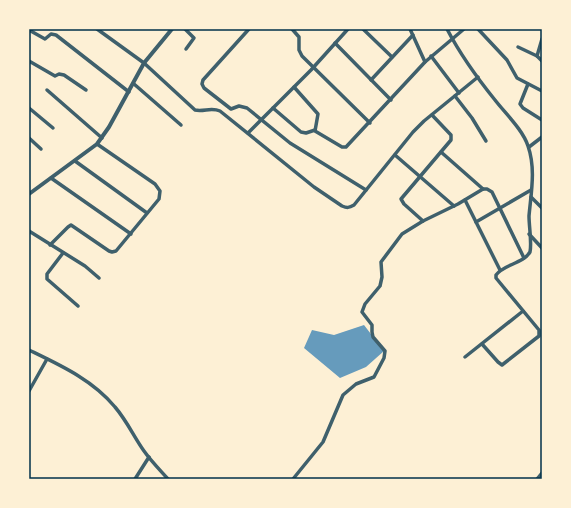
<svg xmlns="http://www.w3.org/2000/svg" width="571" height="508" viewBox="0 0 571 508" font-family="'DejaVu Sans',sans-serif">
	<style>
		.water { fill: #669bbc }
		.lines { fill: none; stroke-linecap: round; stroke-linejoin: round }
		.minor { stroke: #3f606c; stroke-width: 3.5 }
		.tertiary { stroke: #3f606c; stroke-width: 4 }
		.neatline { fill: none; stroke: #003049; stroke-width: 1.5 }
	</style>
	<rect width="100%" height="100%" fill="#fdf0d5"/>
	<path class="water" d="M364 325 384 351 366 367 340 378 304 348 312 330 334 335Z"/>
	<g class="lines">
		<g class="minor">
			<path d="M97 29 144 63 195 110C204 112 211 107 220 111L314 187 342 206C347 208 349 208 354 205L413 132 424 121 478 77"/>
			<path d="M185 29 194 38 186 49"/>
			<path d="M249 29 203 80 202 84 204 88 231 109 239 106 247 108 290 143 366 190"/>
			<path d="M292 29 299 37V50L302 56 370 123"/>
			<path d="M363 29 392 57"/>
			<path d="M410 29 425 62"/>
			<path d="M447 29C459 52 478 79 495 100 505 113 523 130 528 146 536 169 531 193 529 216 529 227 532 242 530 252 523 264 504 264 496 275V278L539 330V336L502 365 498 362 482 344"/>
			<path d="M478 29 507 60 517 78 542 91"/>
			<path d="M29 30 45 39 51 34 56 35 129 92"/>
			<path d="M542 39 537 56 542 61"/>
			<path d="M335 43 391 100"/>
			<path d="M518 47 537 56"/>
			<path d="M431 56 459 93"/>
			<path d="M29 61 55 76 59 74 64 75 86 90"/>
			<path d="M371 80 413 35"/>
			<path d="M134 84 181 125"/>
			<path d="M528 84 520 104 523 108 542 120"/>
			<path d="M294 87 318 114 315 131 342 147H346L425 62 464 29"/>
			<path d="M47 90 102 138"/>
			<path d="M455 96 472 118 486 141"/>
			<path d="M29 108 53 128"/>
			<path d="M273 108 301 132 306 133 315 130"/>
			<path d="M248 133 311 70 348 29"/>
			<path d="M29 138 41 149"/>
			<path d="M529 147 542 137"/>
			<path d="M441 152 483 189"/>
			<path d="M395 155 454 206"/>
			<path d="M75 161 147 213"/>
			<path d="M51 178 131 234"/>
			<path d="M531 197 542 208"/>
			<path d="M465 200 500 270"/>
			<path d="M423 221 404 204 401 199 451 140V135L432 115"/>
			<path d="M476 222 531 190"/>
			<path d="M29 231 85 266 99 278"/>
			<path d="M529 234 542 248"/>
			<path d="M50 245 68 227 71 225 109 251 112 252 116 251 159 199 160 191 155 184 97 144"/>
			<path d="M63 253 47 274V279L78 306"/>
			<path d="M29 350C60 365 93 380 115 407 127 421 134 437 144 451 151 461 160 470 168 479"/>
			<path d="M465 357 523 311"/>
			<path d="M29 391 47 359"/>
			<path d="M135 479 149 457"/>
			<path d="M293 479 323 442 343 395 356 384 374 377 384 358 385 351 373 337 372 332V325L362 312 365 304 380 286 382 277 381 262 402 234 423 221 458 204 483 189H487L492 192 524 258"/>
			<path d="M537 479 542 473"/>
		</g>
		<path class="tertiary" d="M29 194 97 144 109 127 144 63 172 29"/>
	</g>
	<rect width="571" height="508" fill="none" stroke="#fdf0d5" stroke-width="60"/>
	<rect x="30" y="30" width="511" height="448" class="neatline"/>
</svg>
